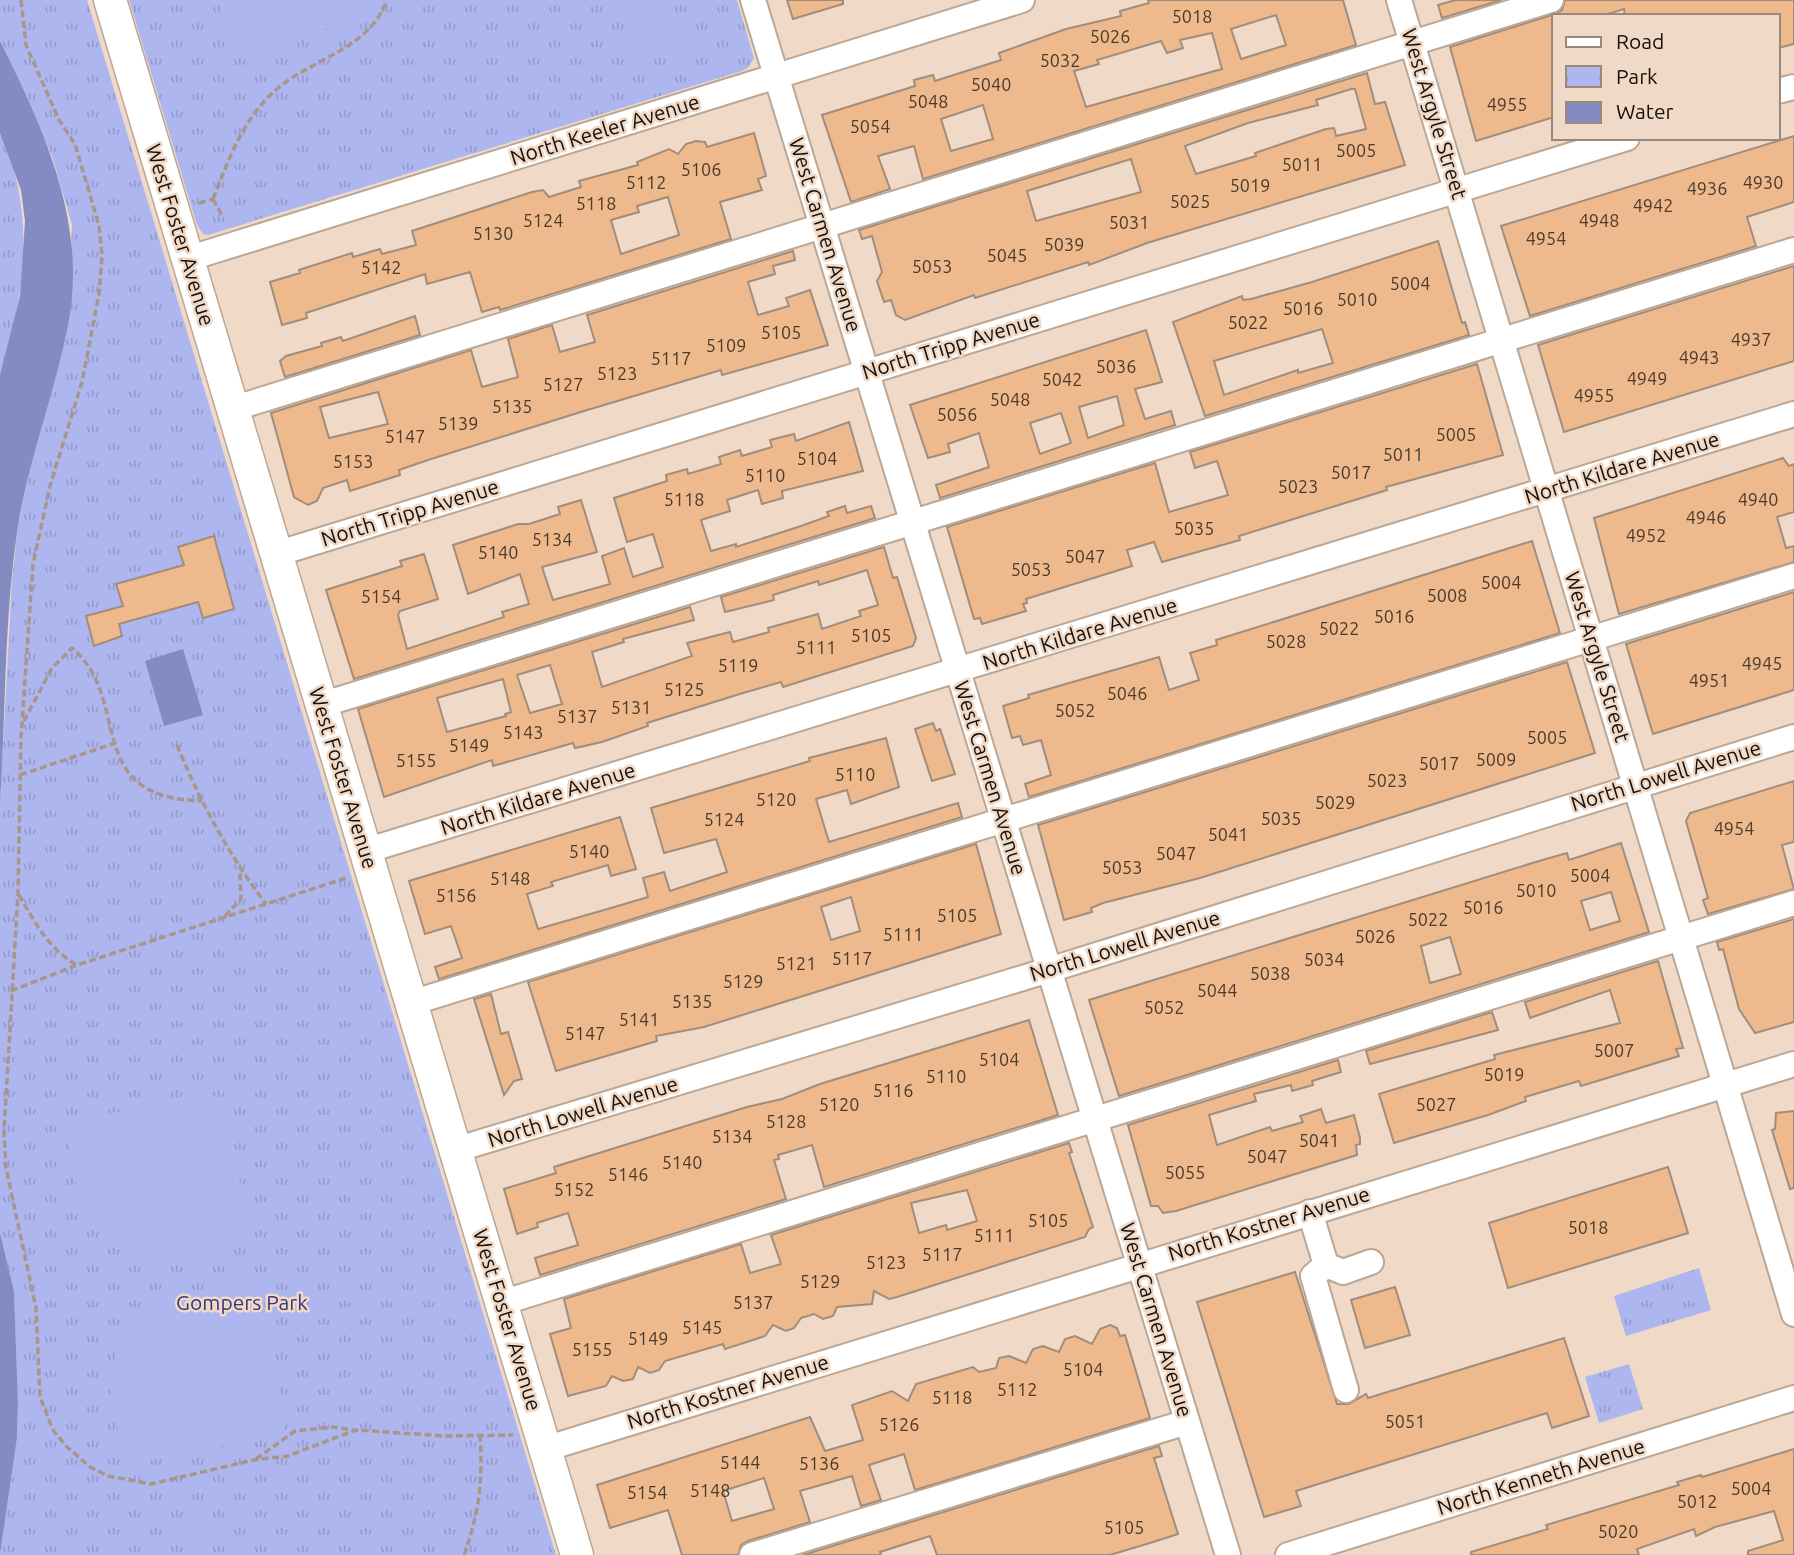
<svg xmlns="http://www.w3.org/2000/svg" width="1794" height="1555" viewBox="0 0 1794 1555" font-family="Ubuntu,sans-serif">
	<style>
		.park { fill: url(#park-tufts) }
		.garden { fill: #aeb6ef }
		.water { fill: #838bc2 }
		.building { fill: #edb98d; stroke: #a28d7d; stroke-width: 2; fill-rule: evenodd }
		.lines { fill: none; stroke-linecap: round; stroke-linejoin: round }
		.minor-casing { stroke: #bca795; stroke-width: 28 }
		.major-casing { stroke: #bca795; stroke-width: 35 }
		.path { stroke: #a89688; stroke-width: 3.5; stroke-dasharray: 7 3.5; stroke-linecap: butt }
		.minor { stroke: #fff; stroke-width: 24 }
		.major { stroke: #fff; stroke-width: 32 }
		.labels { text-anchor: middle; stroke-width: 5; stroke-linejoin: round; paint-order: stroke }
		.number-label { font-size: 18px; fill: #4c3a2b }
		.street-label { font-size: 21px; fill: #17100a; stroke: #f0d9c7 }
		.park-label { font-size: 21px; fill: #35387c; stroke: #f0d9c7 }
	</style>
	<defs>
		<pattern id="park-tufts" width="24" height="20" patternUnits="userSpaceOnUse" patternTransform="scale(1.75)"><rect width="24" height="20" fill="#aeb6ef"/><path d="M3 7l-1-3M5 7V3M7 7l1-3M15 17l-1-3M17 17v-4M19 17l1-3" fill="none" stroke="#959bcc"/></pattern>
	</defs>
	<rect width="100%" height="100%" fill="#f0d9c7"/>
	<g class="park">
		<path d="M0 0H87L556 1555H0L17 1438 18 1402 14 1291 0 1233V802L12 580 18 526 34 446 68 324 72 225 52 156 0 41Z"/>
		<path d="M129 0H737L754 58 749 67 742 71 208 235 203 234 197 225Z"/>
		<path d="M0 132C36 209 26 296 0 375Z"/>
		<path d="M1699 1268 1711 1310 1626 1336 1614 1296Z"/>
		<path d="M1629 1364 1643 1409 1599 1423 1585 1377Z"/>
	</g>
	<g class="garden">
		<path d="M218 0H368L371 14 238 58Z"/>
		<path d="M613 0H689V2L619 23Z"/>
		<path d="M692 11 701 43 632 64 622 32Z"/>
		<path d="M212 1094 224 1103 253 1245 203 1255 153 1258 102 1235 76 1185 64 1122Z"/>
		<path d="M259 1277 287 1423 278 1435 123 1466 110 1373 125 1332 158 1299Z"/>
		<path d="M213 1518 219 1536 180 1548 174 1530Z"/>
	</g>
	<g class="water">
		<path d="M0 41C44 130 88 223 68 325 55 393 29 457 18 526 4 616 6 711 0 802V375L20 296 25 221 21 190 0 133Z"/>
		<path d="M183 649 203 715 164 726 145 661Z"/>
		<path d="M0 1233 14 1291 18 1402 17 1438 0 1555Z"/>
	</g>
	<g class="building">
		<path d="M787 0H843V4L793 19Z"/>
		<path d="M1148 0H1343L1356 45 923 179 914 146 878 156 890 189 851 202 822 115 915 86 914 80 933 75 935 81 1001 60 999 53 1066 29 1121 16 1120 11 1149 3ZM1276 15 1286 45 1241 59 1231 29ZM1212 33 1222 69 1086 107 1074 71 1099 64 1097 60 1161 41 1167 53 1183 48 1180 40ZM983 105 993 139 951 151 941 119Z"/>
		<path d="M1456 0H1501L1442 18 1438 5Z"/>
		<path d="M1565 0H1794V44L1778 48V16H1625L1624 9 1601 16H1554V117L1476 141 1450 47 1555 14 1562 10Z"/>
		<path d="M1367 73 1375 104 1385 102 1405 165 1147 243 1089 265 1088 262 975 298 974 295 905 320 896 315 891 300 884 302 877 281 882 272 872 236 862 239 859 230ZM1351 89H1355L1366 129 1336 136 1334 128 1326 129 1255 153 1256 156 1196 174 1185 146 1248 123 1318 105 1316 100ZM1131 159 1141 192 1036 221 1027 191Z"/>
		<path d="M754 133 766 176 758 179 762 190 720 202 731 239 500 310 499 307 482 312 470 272 427 284 425 274 306 313 307 318 282 325 270 282 300 273 299 270 352 253 353 257 380 249 382 254 416 245 412 231 532 192 543 190 549 197 581 187 579 181 638 165 637 162 669 149 678 154 686 144 696 141 705 142 707 147ZM668 197 679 235 621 254 611 220 639 212 637 206Z"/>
		<path d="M1794 136V202L1747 217 1756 246 1530 316 1501 226Z"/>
		<path d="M1438 241 1462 323 1465 322 1469 335 1205 416 1173 322 1242 296 1243 300 1251 299 1312 282ZM1322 329 1333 363 1298 373V370L1224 395 1214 361Z"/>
		<path d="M793 251 795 260 773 266 775 274 748 282 758 315 789 306 786 298 810 290 828 345 722 375 721 370 584 411 428 460 399 470 400 475 350 491 347 480 323 488 317 501 308 505 294 497 271 413 471 350 482 387 518 377 508 339 552 325 560 352 595 342 587 315ZM378 392 388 424 329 438 320 407Z"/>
		<path d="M1794 266V361L1564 432 1538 345Z"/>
		<path d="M415 316 420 335 285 377 280 361 286 356 322 346 321 343 341 337 343 341Z"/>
		<path d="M1146 330 1162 382 1135 389 1145 419 1171 411 1175 425 940 498 936 485 989 467 980 437 979 433 948 444 950 452 928 458 910 405ZM1117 396 1124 425 1088 438 1079 407ZM1061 413 1071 443 1040 454 1030 423Z"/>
		<path d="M1477 364 1503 455 1386 487 1387 490 1239 536 1240 540 1162 562 1154 542 1127 550 1132 566 1026 599 1027 603 1023 604 1026 611 982 624 980 618 974 619 947 527 1155 463 1169 512 1228 495 1217 461 1195 468 1190 452Z"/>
		<path d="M849 422 863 471 782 491 783 498 762 504 758 490 727 500 730 511 701 520 711 551 736 544V547L798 527 829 516 827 512 845 506 847 513 871 506 875 518 354 679 326 590 402 566 400 561 424 554 438 599 400 611 398 615 407 649 504 617 502 612 529 604 520 574 468 594 453 545 518 524H529L560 514 558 507 581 500 597 552 542 567 553 600 610 584 602 556 624 548 633 577 663 567 653 534 627 542 614 498 667 481 666 475 687 469 688 474 721 464 719 457 740 450 742 456 772 447 770 440 794 434 796 441Z"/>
		<path d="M1783 458 1789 466 1794 464V512L1777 517 1786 548 1794 546V562L1619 614 1594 518Z"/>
		<path d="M214 536 234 609 203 618 198 602 119 624 122 636 94 646 86 616 123 606 116 584 184 565 178 547Z"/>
		<path d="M1532 541 1560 633 1029 797 1025 784 1051 775 1041 740 1023 745 1020 736 1012 738 1003 706 1029 698 1028 695 1159 657 1169 690 1199 680 1190 653 1217 645 1216 640Z"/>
		<path d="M884 547 893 578 897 577 916 638 913 646 783 687 781 682 743 693 647 723 648 726 602 742 575 748 573 743 493 766 492 760 384 797 358 709 690 607 694 620 623 639 624 642 592 652 602 687 692 656 687 643 730 632 733 642 769 632 768 628 818 614 822 629 861 616 859 611 878 605 867 570 819 585 818 581 773 595 774 600 725 612 721 597ZM550 665 562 704 530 713 517 675ZM503 679 511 712 505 714 506 716 447 732 437 698Z"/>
		<path d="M1794 592V690L1653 734 1626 644Z"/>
		<path d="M1567 662 1595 753 1200 878 1103 903 1091 908 1092 912 1064 920 1038 825Z"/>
		<path d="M933 723 936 731 940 729 955 774 932 781 915 729Z"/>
		<path d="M886 738 899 787 851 804 847 790 816 799 829 842 958 803 962 817 439 979 435 967 462 958 451 926 425 934 409 881 620 817 636 869 611 876 608 865 551 882 553 886 527 894 538 929 611 908 648 897 643 878 664 872 670 891 727 872 716 839 664 853 651 808 810 761 809 758Z"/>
		<path d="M1794 781V842L1782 845 1794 889 1708 914 1703 900 1708 898 1686 821 1690 813Z"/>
		<path d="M1621 843 1649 932 1119 1096 1089 1000 1539 861 1567 853 1569 860ZM1611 892 1620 921 1590 930 1581 901ZM1450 937 1461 974 1430 983 1421 946Z"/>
		<path d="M976 844 1001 934 704 1027 656 1036 657 1041 556 1071 528 982ZM851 897 860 931 831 940 821 907Z"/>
		<path d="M1794 919V1022L1755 1033 1739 1009 1723 949 1719 950 1717 942Z"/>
		<path d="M1658 961 1683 1048 1676 1049 1679 1056 1581 1086 1579 1081 1525 1097 1526 1101 1488 1115 1394 1143 1379 1094 1495 1059 1494 1055 1620 1023 1610 990 1530 1018 1525 1002Z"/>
		<path d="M491 994 501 1034 508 1032 522 1079 514 1081 504 1095 474 999Z"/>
		<path d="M1492 1012 1498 1030 1370 1064 1366 1051Z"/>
		<path d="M1029 1020 1058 1115 824 1187 812 1145 778 1155 779 1159 774 1160 786 1199 540 1275 535 1258 578 1245 568 1213 537 1223 538 1227 517 1234 504 1189 556 1173 554 1167 747 1107 782 1099 820 1084Z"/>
		<path d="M1338 1060 1341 1072 1312 1081 1313 1085 1292 1091 1291 1085 1254 1094 1256 1101 1209 1115 1217 1145 1270 1127 1272 1131 1303 1122 1300 1116 1321 1109 1326 1123 1354 1115 1360 1138V1144L1356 1145 1357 1155 1176 1211 1163 1213 1158 1206H1151L1128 1125Z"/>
		<path d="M1794 1111V1188L1790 1189 1772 1130 1775 1129 1776 1113Z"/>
		<path d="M1069 1143 1072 1152 1069 1153 1093 1227 1089 1229 1085 1237 897 1297 889 1299 874 1291 872 1304 837 1307 833 1316 823 1319 814 1314 801 1318 794 1328 786 1331 773 1325 765 1336 725 1349 723 1344 665 1361 659 1370 650 1373 638 1367 633 1379 623 1381 612 1376 606 1386 568 1396 550 1334 571 1328 564 1299 741 1244 750 1273 781 1264 771 1235ZM967 1190 977 1221 947 1230 946 1225 919 1233 911 1203Z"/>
		<path d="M1668 1167 1688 1233 1508 1288 1489 1223Z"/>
		<path d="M1295 1272 1337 1404H1349L1366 1394 1368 1398 1564 1338 1589 1416 1552 1428 1547 1413 1296 1491 1301 1506 1264 1517 1197 1302Z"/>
		<path d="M1395 1287 1410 1335 1365 1348 1351 1300Z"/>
		<path d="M1110 1325 1117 1328 1120 1336 1125 1335 1150 1418 915 1490 904 1454 869 1465 881 1500 861 1506 852 1476 800 1491 810 1522 748 1541 741 1545 738 1555H682L668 1510 610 1528 597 1485 810 1417 825 1451 863 1440 852 1405 892 1391 908 1401 916 1384 973 1367 979 1372 996 1368 999 1358 1009 1356 1026 1363 1033 1349 1043 1346 1059 1352 1065 1339 1075 1336 1092 1344 1100 1329ZM764 1478 774 1509 732 1521 723 1491Z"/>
		<path d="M1159 1446 1162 1456 1154 1458 1178 1534 1150 1543 1110 1555H937L930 1536 880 1552 881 1555H803Z"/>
		<path d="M1794 1449V1555H1748V1551L1783 1540 1774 1511 1715 1527 1696 1536 1694 1529 1637 1549 1639 1555H1471V1552L1548 1529 1546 1525 1679 1485 1677 1482 1701 1475 1702 1477Z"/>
	</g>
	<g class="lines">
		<defs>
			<g id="minor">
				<path d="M753 0 1228 1555"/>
				<path d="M1399 0 1794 1314"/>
				<path d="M1778 91 1794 87"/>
				<path d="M187 259 1022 0"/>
				<path d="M232 409 1551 0"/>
				<path d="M276 554 1627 138"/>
				<path d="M321 705 1794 250"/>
				<path d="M365 851 1794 414"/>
				<path d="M411 1003 1794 576"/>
				<path d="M455 1150 1049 970 1794 737"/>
				<path d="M1310 1212 1326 1265 1343 1272 1371 1262"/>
				<path d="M1326 1265 1313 1276 1346 1390"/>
				<path d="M501 1303 1794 903"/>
				<path d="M545 1449 1794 1064"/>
				<path d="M752 1555 1187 1422"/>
				<path d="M1288 1555 1794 1398"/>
			</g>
			<path id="major" d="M110 0 577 1555"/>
		</defs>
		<use href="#minor" class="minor-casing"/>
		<use href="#major" class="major-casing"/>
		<g class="path">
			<path d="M21 0 26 45 59 120 75 144 99 226 102 256 99 294 82 382 50 486 33 564 21 737 18 893 4 1131 6 1168 36 1308 40 1397 53 1430 67 1447 90 1467 108 1476 151 1484 254 1460 288 1456 356 1430 446 1436 513 1435"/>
			<path d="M213 199C229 159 243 118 277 89 315 57 368 50 387 0"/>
			<path d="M213 199 223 217"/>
			<path d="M199 203 213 199"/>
			<path d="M24 721 52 668 72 648C134 700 80 798 202 801"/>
			<path d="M177 745C200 802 229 855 266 904"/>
			<path d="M20 775 115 743"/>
			<path d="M19 895C35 922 48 949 77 965L346 878"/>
			<path d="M225 916 241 899 240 871"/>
			<path d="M11 991 77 965"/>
			<path d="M256 1459 295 1431 332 1427 354 1430"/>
			<path d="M464 1555C479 1514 483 1480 480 1437"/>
		</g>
		<use href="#minor" class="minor"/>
		<use href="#major" class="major"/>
	</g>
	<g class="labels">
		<g class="number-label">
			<text x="1192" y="23">5018</text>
			<text x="1110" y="43">5026</text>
			<text x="1060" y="67">5032</text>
			<text x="991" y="91">5040</text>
			<text x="928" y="108">5048</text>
			<text x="1507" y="111">4955</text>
			<text x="870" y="133">5054</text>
			<text x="1356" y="157">5005</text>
			<text x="1302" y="171">5011</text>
			<text x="701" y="176">5106</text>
			<text x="646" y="189">5112</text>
			<text x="1763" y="189">4930</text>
			<text x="1250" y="192">5019</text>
			<text x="1707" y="195">4936</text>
			<text x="1190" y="208">5025</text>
			<text x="596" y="210">5118</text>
			<text x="1653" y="212">4942</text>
			<text x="543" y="227">5124</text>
			<text x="1599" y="227">4948</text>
			<text x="1129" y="229">5031</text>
			<text x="493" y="240">5130</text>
			<text x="1546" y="245">4954</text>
			<text x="1064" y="251">5039</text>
			<text x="1007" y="262">5045</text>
			<text x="932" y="273">5053</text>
			<text x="381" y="274">5142</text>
			<text x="1410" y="290">5004</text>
			<text x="1357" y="306">5010</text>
			<text x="1303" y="315">5016</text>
			<text x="1248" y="329">5022</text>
			<text x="781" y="339">5105</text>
			<text x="1751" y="346">4937</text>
			<text x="726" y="352">5109</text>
			<text x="1699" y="364">4943</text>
			<text x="671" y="365">5117</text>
			<text x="1116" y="373">5036</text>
			<text x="617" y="380">5123</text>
			<text x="1647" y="385">4949</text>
			<text x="1062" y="386">5042</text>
			<text x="563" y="391">5127</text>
			<text x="1594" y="402">4955</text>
			<text x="1010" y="406">5048</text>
			<text x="512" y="413">5135</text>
			<text x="957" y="421">5056</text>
			<text x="458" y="430">5139</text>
			<text x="1456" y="441">5005</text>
			<text x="405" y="443">5147</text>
			<text x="1403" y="461">5011</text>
			<text x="817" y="465">5104</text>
			<text x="353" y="468">5153</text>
			<text x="1351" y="479">5017</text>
			<text x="765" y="482">5110</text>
			<text x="1298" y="493">5023</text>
			<text x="684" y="506">5118</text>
			<text x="1758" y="506">4940</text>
			<text x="1706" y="524">4946</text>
			<text x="1194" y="535">5035</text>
			<text x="1646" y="542">4952</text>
			<text x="552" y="546">5134</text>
			<text x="498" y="559">5140</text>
			<text x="1085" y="563">5047</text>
			<text x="1031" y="576">5053</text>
			<text x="1501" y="589">5004</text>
			<text x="1447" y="602">5008</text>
			<text x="381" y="603">5154</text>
			<text x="1394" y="623">5016</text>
			<text x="1339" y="635">5022</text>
			<text x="871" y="642">5105</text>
			<text x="1286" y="648">5028</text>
			<text x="816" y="654">5111</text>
			<text x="1762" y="670">4945</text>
			<text x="738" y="672">5119</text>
			<text x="1709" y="687">4951</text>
			<text x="684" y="696">5125</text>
			<text x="1127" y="700">5046</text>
			<text x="631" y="714">5131</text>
			<text x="1075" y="717">5052</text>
			<text x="577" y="723">5137</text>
			<text x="523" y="739">5143</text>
			<text x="1547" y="744">5005</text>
			<text x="469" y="752">5149</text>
			<text x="1496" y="766">5009</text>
			<text x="416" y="767">5155</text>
			<text x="1439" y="770">5017</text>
			<text x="855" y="781">5110</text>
			<text x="1387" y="787">5023</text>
			<text x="776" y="806">5120</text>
			<text x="1335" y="809">5029</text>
			<text x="1281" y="825">5035</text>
			<text x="724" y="826">5124</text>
			<text x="1734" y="835">4954</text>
			<text x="1228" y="841">5041</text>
			<text x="589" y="858">5140</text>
			<text x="1176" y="860">5047</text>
			<text x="1122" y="874">5053</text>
			<text x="1590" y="882">5004</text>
			<text x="510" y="885">5148</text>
			<text x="1536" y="897">5010</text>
			<text x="456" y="902">5156</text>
			<text x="1483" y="914">5016</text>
			<text x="957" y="922">5105</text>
			<text x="1428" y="926">5022</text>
			<text x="903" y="941">5111</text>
			<text x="1375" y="943">5026</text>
			<text x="852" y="965">5117</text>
			<text x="1324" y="966">5034</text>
			<text x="796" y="970">5121</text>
			<text x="1270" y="980">5038</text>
			<text x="743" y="988">5129</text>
			<text x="1217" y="997">5044</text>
			<text x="692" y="1008">5135</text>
			<text x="1164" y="1014">5052</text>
			<text x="639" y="1026">5141</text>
			<text x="585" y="1040">5147</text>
			<text x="1614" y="1057">5007</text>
			<text x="999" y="1066">5104</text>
			<text x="1504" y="1081">5019</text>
			<text x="946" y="1083">5110</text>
			<text x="893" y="1097">5116</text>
			<text x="839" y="1111">5120</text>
			<text x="1436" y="1111">5027</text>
			<text x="786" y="1128">5128</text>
			<text x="732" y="1143">5134</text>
			<text x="1319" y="1147">5041</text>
			<text x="1267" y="1163">5047</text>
			<text x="682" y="1169">5140</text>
			<text x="1185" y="1179">5055</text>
			<text x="628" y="1181">5146</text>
			<text x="574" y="1196">5152</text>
			<text x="1048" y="1227">5105</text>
			<text x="1588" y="1234">5018</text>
			<text x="994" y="1242">5111</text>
			<text x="942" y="1261">5117</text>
			<text x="886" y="1269">5123</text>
			<text x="820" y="1288">5129</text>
			<text x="753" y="1309">5137</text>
			<text x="702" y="1334">5145</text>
			<text x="648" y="1345">5149</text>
			<text x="592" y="1356">5155</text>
			<text x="1083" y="1376">5104</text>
			<text x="1017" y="1396">5112</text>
			<text x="952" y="1404">5118</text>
			<text x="1405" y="1428">5051</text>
			<text x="899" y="1431">5126</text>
			<text x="740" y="1469">5144</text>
			<text x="819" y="1470">5136</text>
			<text x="1751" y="1495">5004</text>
			<text x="710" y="1497">5148</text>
			<text x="647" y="1499">5154</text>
			<text x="1697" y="1508">5012</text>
			<text x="1124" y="1534">5105</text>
			<text x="1618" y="1538">5020</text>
		</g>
		<g class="street-label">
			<text transform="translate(1434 114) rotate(73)" y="7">West Argyle Street</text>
			<text transform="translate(605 130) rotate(-17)" y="7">North Keeler Avenue</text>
			<text transform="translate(180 235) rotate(73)" y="7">West Foster Avenue</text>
			<text transform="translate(825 235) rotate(73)" y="7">West Carmen Avenue</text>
			<text transform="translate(951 346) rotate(-17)" y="7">North Tripp Avenue</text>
			<text transform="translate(1622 468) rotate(-17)" y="7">North Kildare Avenue</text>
			<text transform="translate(410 513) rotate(-17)" y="7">North Tripp Avenue</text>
			<text transform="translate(1080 634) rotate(-17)" y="7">North Kildare Avenue</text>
			<text transform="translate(1597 657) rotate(73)" y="7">West Argyle Street</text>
			<text transform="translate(1666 776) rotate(-17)" y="7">North Lowell Avenue</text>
			<text transform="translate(343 778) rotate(73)" y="7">West Foster Avenue</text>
			<text transform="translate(990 778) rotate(73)" y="7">West Carmen Avenue</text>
			<text transform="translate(538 799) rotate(-17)" y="7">North Kildare Avenue</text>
			<text transform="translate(1125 946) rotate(-17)" y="7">North Lowell Avenue</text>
			<text transform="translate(583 1112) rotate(-17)" y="7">North Lowell Avenue</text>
			<text transform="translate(1269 1224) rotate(-17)" y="7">North Kostner Avenue</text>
			<text transform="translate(507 1320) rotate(73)" y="7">West Foster Avenue</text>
			<text transform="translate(1156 1320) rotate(73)" y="7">West Carmen Avenue</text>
			<text transform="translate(728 1392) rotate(-17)" y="7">North Kostner Avenue</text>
			<text transform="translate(1541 1477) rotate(-17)" y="7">North Kenneth Avenue</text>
		</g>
		<g class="park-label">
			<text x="242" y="1310">Gompers Park</text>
		</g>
	</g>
	<rect x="1552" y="14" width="228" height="126" fill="#f0d9c7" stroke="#99897b" stroke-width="2"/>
	<rect x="1566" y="37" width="35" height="10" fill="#ffffff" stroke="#99897b" stroke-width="2"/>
	<text x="1616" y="49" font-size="21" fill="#17100a">Road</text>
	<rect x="1566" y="66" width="35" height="21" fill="url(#park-tufts)" stroke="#99897b" stroke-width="2"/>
	<text x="1616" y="84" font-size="21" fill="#17100a">Park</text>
	<rect x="1566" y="102" width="35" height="21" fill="#838bc2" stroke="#99897b" stroke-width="2"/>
	<text x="1616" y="119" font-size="21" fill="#17100a">Water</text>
</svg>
